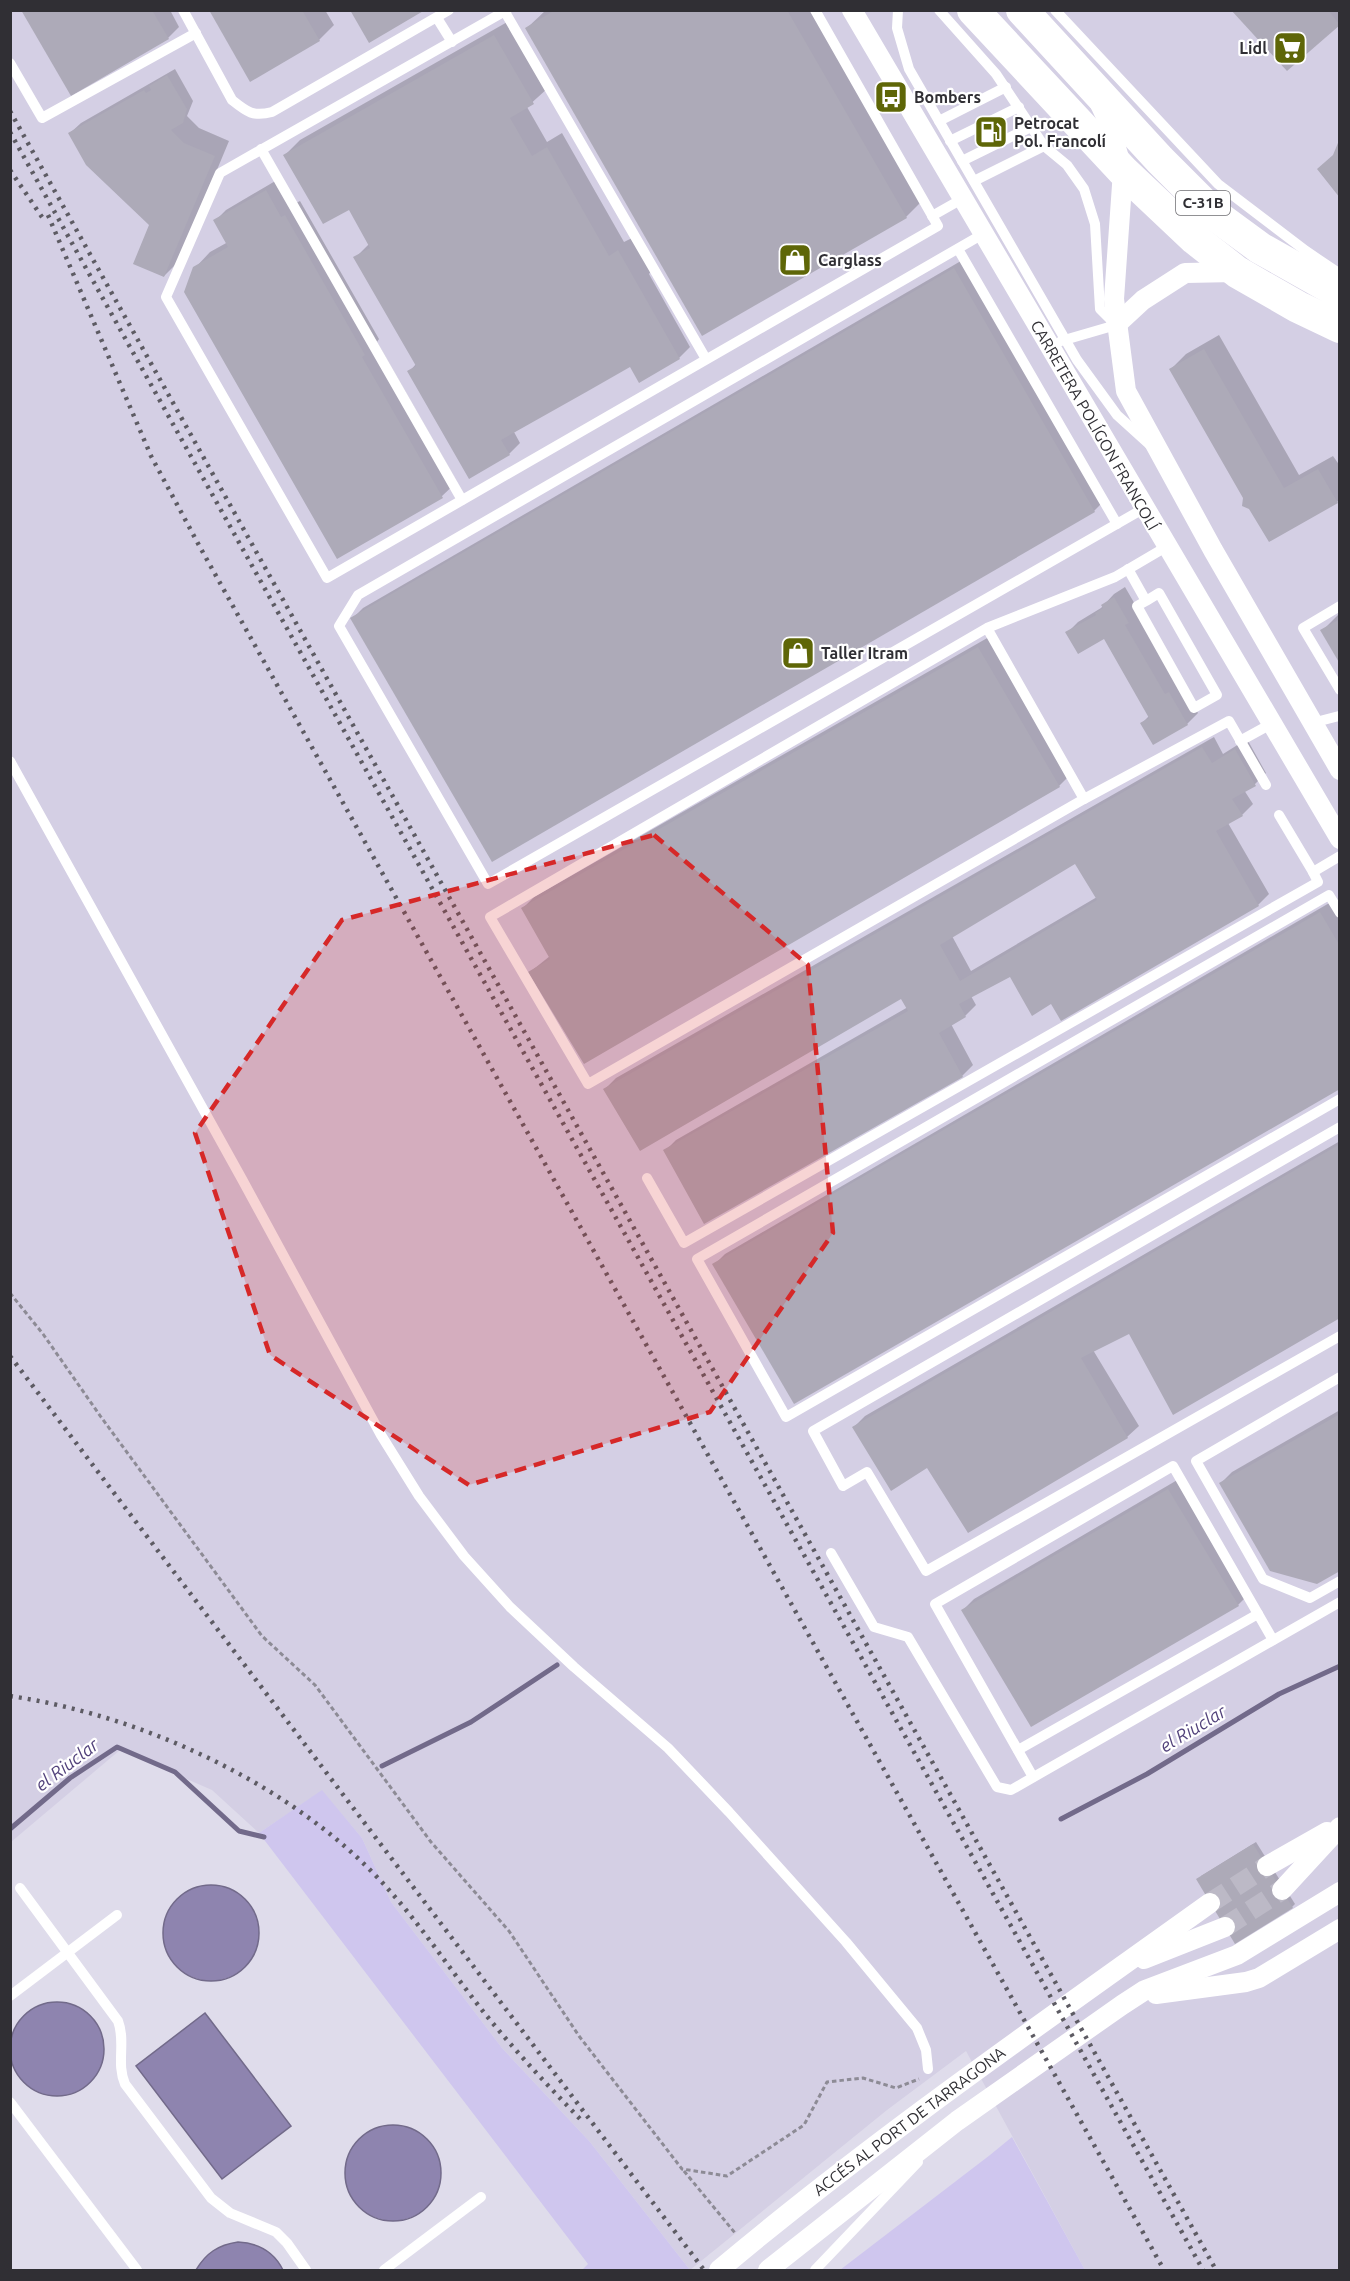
<svg xmlns="http://www.w3.org/2000/svg" width="1350" height="2281" viewBox="0 0 1350 2281" font-family="Ubuntu,sans-serif">
	<style>
		.built { fill: #d4cfe4 }
		.green { fill: #cfc6ee }
		.water { fill: #8e84af; stroke: #726a8a; stroke-width: 1.5 }
		.shadow { fill: #0003; fill-rule: evenodd }
		.lines { fill: none; stroke-linecap: round; stroke-linejoin: round }
		.stream { stroke: #726a8a; stroke-width: 5 }
		.building { fill: #adaab8; fill-rule: evenodd }
		.street-tunnel { stroke: #bcb9c6; stroke-width: 20; stroke-dasharray: 20 10; stroke-linecap: butt }
		.path { stroke: #8d8b95; stroke-width: 3; stroke-dasharray: 4.5 3; stroke-linecap: butt }
		.lane { stroke: #fff; stroke-width: 10 }
		.street { stroke: #fff; stroke-width: 20 }
		.primary { stroke: #fff; stroke-width: 32 }
		.rail { stroke: #5d5b63; stroke-width: 4.5; stroke-dasharray: 3 6; stroke-linecap: butt }
		.marked { fill: #d62828; fill-opacity: 0.2; stroke: #d62828; stroke-width: 4.5; stroke-dasharray: 12 8; stroke-linejoin: round }
		.labels { text-anchor: middle; stroke-width: 4.5; stroke-linejoin: round; paint-order: stroke }
		.shield { fill: #fff; stroke: #6e6d71; stroke-width: 1.5 }
		.shield-label { font-size: 15px; font-weight: bold; fill: #302f34 }
		.poi-label { font-size: 16px; font-weight: bold; fill: #302f34; stroke: #fff; text-anchor: start }
		.street-label { font-size: 16px; fill: #302f34; stroke: #fff }
		.water-label { font-size: 18px; font-style: italic; fill: #52427b; stroke: #fff }
	</style>
	<rect width="100%" height="100%" fill="#dfdceb"/>
	<path class="built" d="M11 11H1339V2270H1085L966 2051 887 2110 690 2270 590 2142 502 2048 391 1902 362 1838 322 1791 259 1833 212 1790 120 1750 11 1842Z"/>
	<g class="green">
		<path d="M322 1790 362 1838 391 1902 502 2048 590 2142 690 2270H582L588 2264 259 1833Z"/>
		<path d="M1012 2137 1085 2270H840L990 2155Z"/>
	</g>
	<g class="water">
		<circle cx="211" cy="1933" r="48"/>
		<circle cx="57" cy="2049" r="47"/>
		<path d="M205 2013 291 2126 222 2179 136 2066Z"/>
		<circle cx="393" cy="2173" r="48"/>
		<path d="M238 2242C258 2243 274 2252 283 2270H196C206 2253 218 2245 238 2242Z"/>
	</g>
	<g class="shadow">
		<path d="M23 10H170L179 27 168 38Z"/>
		<path d="M210 10H325L334 25 319 40Z"/>
		<path d="M546 10H810L921 202 906 217 527 28Z"/>
		<path d="M1233 10H1340V23L1287 69Z"/>
		<path d="M509 21 548 88 527 107 547 142 562 133 624 242 634 237 652 270 649 274 690 347 679 358 639 381 630 365 514 432 520 443 509 454 409 372 416 364 355 258 370 243 349 208 285 155 300 140Z"/>
		<path d="M175 69 193 101 187 116 199 128 229 141 179 261 164 276 151 225 69 134 81 123Z"/>
		<path d="M277 180 292 205 300 201 379 339 377 342 457 482 442 496 338 557 195 268 210 252 228 242 215 221 226 210Z"/>
		<path d="M966 258 1105 500 1094 511 352 619 363 608Z"/>
		<path d="M1219 335 1299 475 1333 456 1340 466V499L1337 502 1250 508 1171 369 1186 354Z"/>
		<path d="M1125 587 1198 713 1187 724 1142 723 1150 715 1105 637 1067 633 1078 622 1101 608 1114 594Z"/>
		<path d="M1340 613V661L1322 631Z"/>
		<path d="M989 637 1070 775 1059 786 530 972 550 956 523 908 534 897Z"/>
		<path d="M1214 737 1223 754 1247 739 1266 773 1255 784 1244 790 1253 804 1242 815 1228 823 1269 894 1258 905 1051 1002 1011 975 971 996 976 1005 965 1016 951 1024 973 1065 962 1076 704 1222 665 1151 676 1140 908 1007 902 996 605 1089 616 1078ZM1076 862 1097 897 971 971 952 936Z"/>
		<path d="M1331 902 1340 916V1087L714 1265 725 1254Z"/>
		<path d="M1340 1141V1317L1130 1332 1093 1350 1139 1426 1127 1437 968 1531 927 1466 854 1427 865 1416Z"/>
		<path d="M1340 1410V1570L1221 1483 1232 1472Z"/>
		<path d="M1179 1479 1249 1594 1238 1605 963 1610 974 1599Z"/>
		<path d="M1256 1842 1295 1904 1292 1907 1201 1876Z"/>
	</g>
	<g class="lines">
		<g class="stream">
			<path d="M382 1766 471 1722 557 1665"/>
			<path d="M1061 1819 1147 1774 1279 1694 1340 1666"/>
			<path d="M10 1829 70 1778 117 1747 175 1772 239 1831 264 1837"/>
		</g>
	</g>
	<g class="building">
		<path d="M21 10H152L169 39 71 96Z"/>
		<path d="M209 10H302L320 41 250 82Z"/>
		<path d="M350 10H425L369 43Z"/>
		<path d="M555 10H787L907 218 702 336 525 28Z"/>
		<path d="M1231 10H1328L1340 25 1287 71Z"/>
		<path d="M494 35 534 104 510 118 532 156 547 147 609 256 618 250 680 359 639 383 630 367 588 391 501 440 510 455 469 479 407 371 416 366 353 257 370 248 349 210 323 224 283 155Z"/>
		<path d="M167 75 187 109 183 123 171 130 184 143 215 156 164 277 133 264 149 225 86 165 68 133 144 90 146 93 151 90 149 86Z"/>
		<path d="M1340 138V198L1317 169 1333 155Z"/>
		<path d="M266 190 281 217 285 215 365 355 362 357 443 498 337 559 184 292 193 267 228 247 213 220Z"/>
		<path d="M954 268 1095 512 492 862 350 618Z"/>
		<path d="M1204 349 1284 488 1318 469 1338 503 1269 542 1249 509 1242 506 1243 498 1169 369Z"/>
		<path d="M1114 597 1129 623 1125 625 1165 694 1169 692 1188 725 1153 745 1140 723 1149 718 1104 639 1078 654 1065 632 1096 615 1095 613 1103 608 1101 605Z"/>
		<path d="M1340 619V664L1320 630Z"/>
		<path d="M978 647 1060 787 584 1064 528 972 550 959 521 908Z"/>
		<path d="M1202 747 1212 763 1235 749 1256 786 1232 799 1243 816 1216 831 1259 906 1061 1021 1051 1004 1032 1016 1010 977 959 1004 966 1017 939 1033 963 1077 704 1224 663 1150 908 1011 901 999 640 1151 603 1089ZM1075 864 1097 900 960 981 940 945Z"/>
		<path d="M1320 912 1340 946V1089L794 1404 712 1264Z"/>
		<path d="M1340 1144V1318L1173 1415 1129 1334 1081 1358 1128 1438 968 1533 927 1468 891 1491 852 1427Z"/>
		<path d="M1340 1414V1571L1317 1584 1270 1571 1219 1483Z"/>
		<path d="M1168 1489 1239 1606 1031 1727 961 1610Z"/>
		<path d="M1253 1844 1293 1908 1235 1944 1196 1879Z"/>
	</g>
	<g class="lines">
		<g class="street-tunnel">
			<path d="M1210 1903 1267 1866"/>
			<path d="M1225 1927 1282 1890"/>
		</g>
		<g class="path">
			<path d="M10 1293 43 1334 101 1417 262 1636 315 1685 431 1842 509 1931 579 2036 682 2169 727 2176 804 2125 827 2082 863 2078 896 2088 919 2079"/>
			<path d="M684 2171 735 2233"/>
		</g>
		<g class="lane">
			<path d="M183 10 232 100C247 112 253 117 272 112L449 10"/>
			<path d="M507 10 220 173 166 297 327 578 938 226 815 10"/>
			<path d="M898 10 897 28 909 69 1077 360 1117 415 1149 444"/>
			<path d="M939 10 996 74 1044 146 1067 165 1084 189 1095 224 1100 309 1116 325 1061 341"/>
			<path d="M1055 10 1218 184 1306 251 1340 274"/>
			<path d="M505 12 706 359"/>
			<path d="M437 18 452 42"/>
			<path d="M10 63 42 118 196 33"/>
			<path d="M939 121 1006 87"/>
			<path d="M950 141 1019 107"/>
			<path d="M261 149 462 500"/>
			<path d="M962 161 1031 127"/>
			<path d="M974 181 1044 146"/>
			<path d="M932 216 962 199"/>
			<path d="M983 234 358 595 339 626 488 884 1143 509"/>
			<path d="M958 249 1117 524"/>
			<path d="M1128 569 1146 601 1159 593 1217 695 1194 708 1137 606 1146 601"/>
			<path d="M1340 606 1303 628 1340 690"/>
			<path d="M987 628 1084 799 588 1084 490 917 987 628 1115 577 1166 547"/>
			<path d="M1312 723 1339 716 1340 717"/>
			<path d="M1240 741 1271 724"/>
			<path d="M10 761 243 1181 381 1435 419 1496 464 1556 510 1607 574 1667 668 1748 729 1812 846 1942 917 2028 926 2050 928 2069"/>
			<path d="M1084 799 1229 721 1266 785"/>
			<path d="M1279 815 1313 872 1340 856"/>
			<path d="M1340 913 1329 895 697 1259 786 1417 1340 1099"/>
			<path d="M1340 1127 813 1431 843 1486 867 1472 926 1571 1340 1336"/>
			<path d="M647 1178 684 1243 1318 882 1313 872"/>
			<path d="M1340 1377 1196 1461 1263 1579 1310 1598 1340 1581"/>
			<path d="M831 1553 874 1627 908 1637 997 1787 1011 1790 1340 1602"/>
			<path d="M1018 1750 1258 1614"/>
			<path d="M1033 1777 935 1604 1173 1466 1273 1640"/>
			<path d="M20 1888 118 2021C126 2042 116 2063 125 2084L211 2198 230 2213 276 2232 287 2243 306 2270"/>
			<path d="M10 1996 117 1915"/>
			<path d="M10 2102 137 2270"/>
			<path d="M384 2270 481 2197"/>
			<path d="M815 2270 918 2162"/>
		</g>
		<g class="street">
			<path d="M852 10 1340 839"/>
			<path d="M1100 104 1108 121 1123 171 1114 299 1126 391 1213 550 1340 770"/>
			<path d="M1116 325 1143 300 1185 273 1236 272"/>
			<path d="M1267 1866 1327 1832"/>
			<path d="M1282 1890 1340 1827"/>
			<path d="M1144 1959 1225 1927"/>
			<path d="M1156 1994 1246 1982 1259 1978 1340 1929"/>
			<path d="M719 2270C876 2138 1044 2022 1210 1903"/>
			<path d="M768 2270 957 2121 1122 2005 1145 1990 1237 1955 1340 1892"/>
		</g>
		<g class="primary">
			<path d="M973 10 1123 171 1195 239 1237 272 1298 307 1340 327"/>
			<path d="M1022 10 1160 160 1215 215 1260 248 1340 293"/>
		</g>
		<g class="rail">
			<path d="M10 111 1216 2270"/>
			<path d="M10 132 1203 2270"/>
			<path d="M10 170 44 220"/>
			<path d="M48 215 151 456 201 549 1164 2270"/>
			<path d="M10 1356 704 2270"/>
			<path d="M10 1696C145 1716 297 1786 389 1890 424 1929 453 1974 486 2015 517 2053 550 2088 584 2123"/>
		</g>
	</g>
	<path class="marked" d="M654 835 808 965 833 1233 710 1412 469 1485 270 1355 195 1133 342 920Z"/>
	<defs>
		<symbol id="supermarket-square" viewBox="-11 -11 22 22"><rect x="-9" y="-9" width="18" height="18" rx="4" fill="#5e6607" stroke="#fff"/><path d="M-6-5.5h2.5l.6 2H6L4.5 2H-2.5L-4.4-4H-6ZM-1.5 3.2a1.3 1.3 0 1 0 .1 0ZM3 3.2a1.3 1.3 0 1 0 .1 0Z" fill="#fff"/></symbol>
		<symbol id="bus-square" viewBox="-11 -11 22 22"><rect x="-9" y="-9" width="18" height="18" rx="4" fill="#5e6607" stroke="#fff"/><path d="M-5-6H5V4H4V6H2V4H-2V6H-4V4H-5ZM-3.5-4V0h7V-4ZM-3.5 1.2v1.5H-2V1.2ZM2 1.2v1.5H3.5V1.2Z" fill="#fff"/></symbol>
		<symbol id="fuel-square" viewBox="-11 -11 22 22"><rect x="-9" y="-9" width="18" height="18" rx="4" fill="#5e6607" stroke="#fff"/><path d="M-5.5-6h7V0h2V4h1.3V-2.5L3-4.5l.8-.8L6-3V5H2.5V1h-1V6h-7ZM-4.2-4.7v3.2H.2V-4.7Z" fill="#fff"/></symbol>
		<symbol id="shop-square" viewBox="-11 -11 22 22"><rect x="-9" y="-9" width="18" height="18" rx="4" fill="#5e6607" stroke="#fff"/><path d="M-5-2.5h2.3a2.7 3.5 0 0 1 5.4 0H5L5.5 6h-11ZM-1.5-2.5h3a1.5 2.3 0 0 0-3 0Z" fill="#fff"/></symbol>
	</defs>
	<g fill-rule="evenodd">
		<use href="#supermarket-square" x="1271" y="29" width="38" height="38"/>
		<use href="#bus-square" x="872" y="78" width="38" height="38"/>
		<use href="#fuel-square" x="972" y="113" width="38" height="38"/>
		<use href="#shop-square" x="776" y="241" width="38" height="38"/>
		<use href="#shop-square" x="779" y="634" width="38" height="38"/>
	</g>
	<g class="labels">
		<rect class="shield" x="1176" y="191" width="54" height="24" rx="4.5"/>
		<g class="shield-label">
			<text x="1203" y="208">C-31B</text>
		</g>
		<g class="poi-label">
			<text x="1267" y="54" text-anchor="end">Lidl</text>
			<text x="914" y="103">Bombers</text>
			<text x="1014" y="129">Petrocat<tspan x="1014" dy="18">Pol. Francolí</tspan></text>
			<text x="818" y="266">Carglass</text>
			<text x="821" y="659">Taller Itram</text>
		</g>
		<g class="street-label">
			<text transform="translate(1095 425) rotate(60)" y="6">CARRETERA POLÍGON FRANCOLÍ</text>
			<text transform="translate(909 2121) rotate(-37)" y="6">ACCÉS AL PORT DE TARRAGONA</text>
		</g>
		<g class="water-label">
			<text transform="translate(1193 1729) rotate(-31)" y="6">el Riuclar</text>
			<text transform="translate(67 1765) rotate(-37)" y="6">el Riuclar</text>
		</g>
	</g>
	<rect width="1350" height="2281" fill="none" stroke="#302f34" stroke-width="24"/>
</svg>
